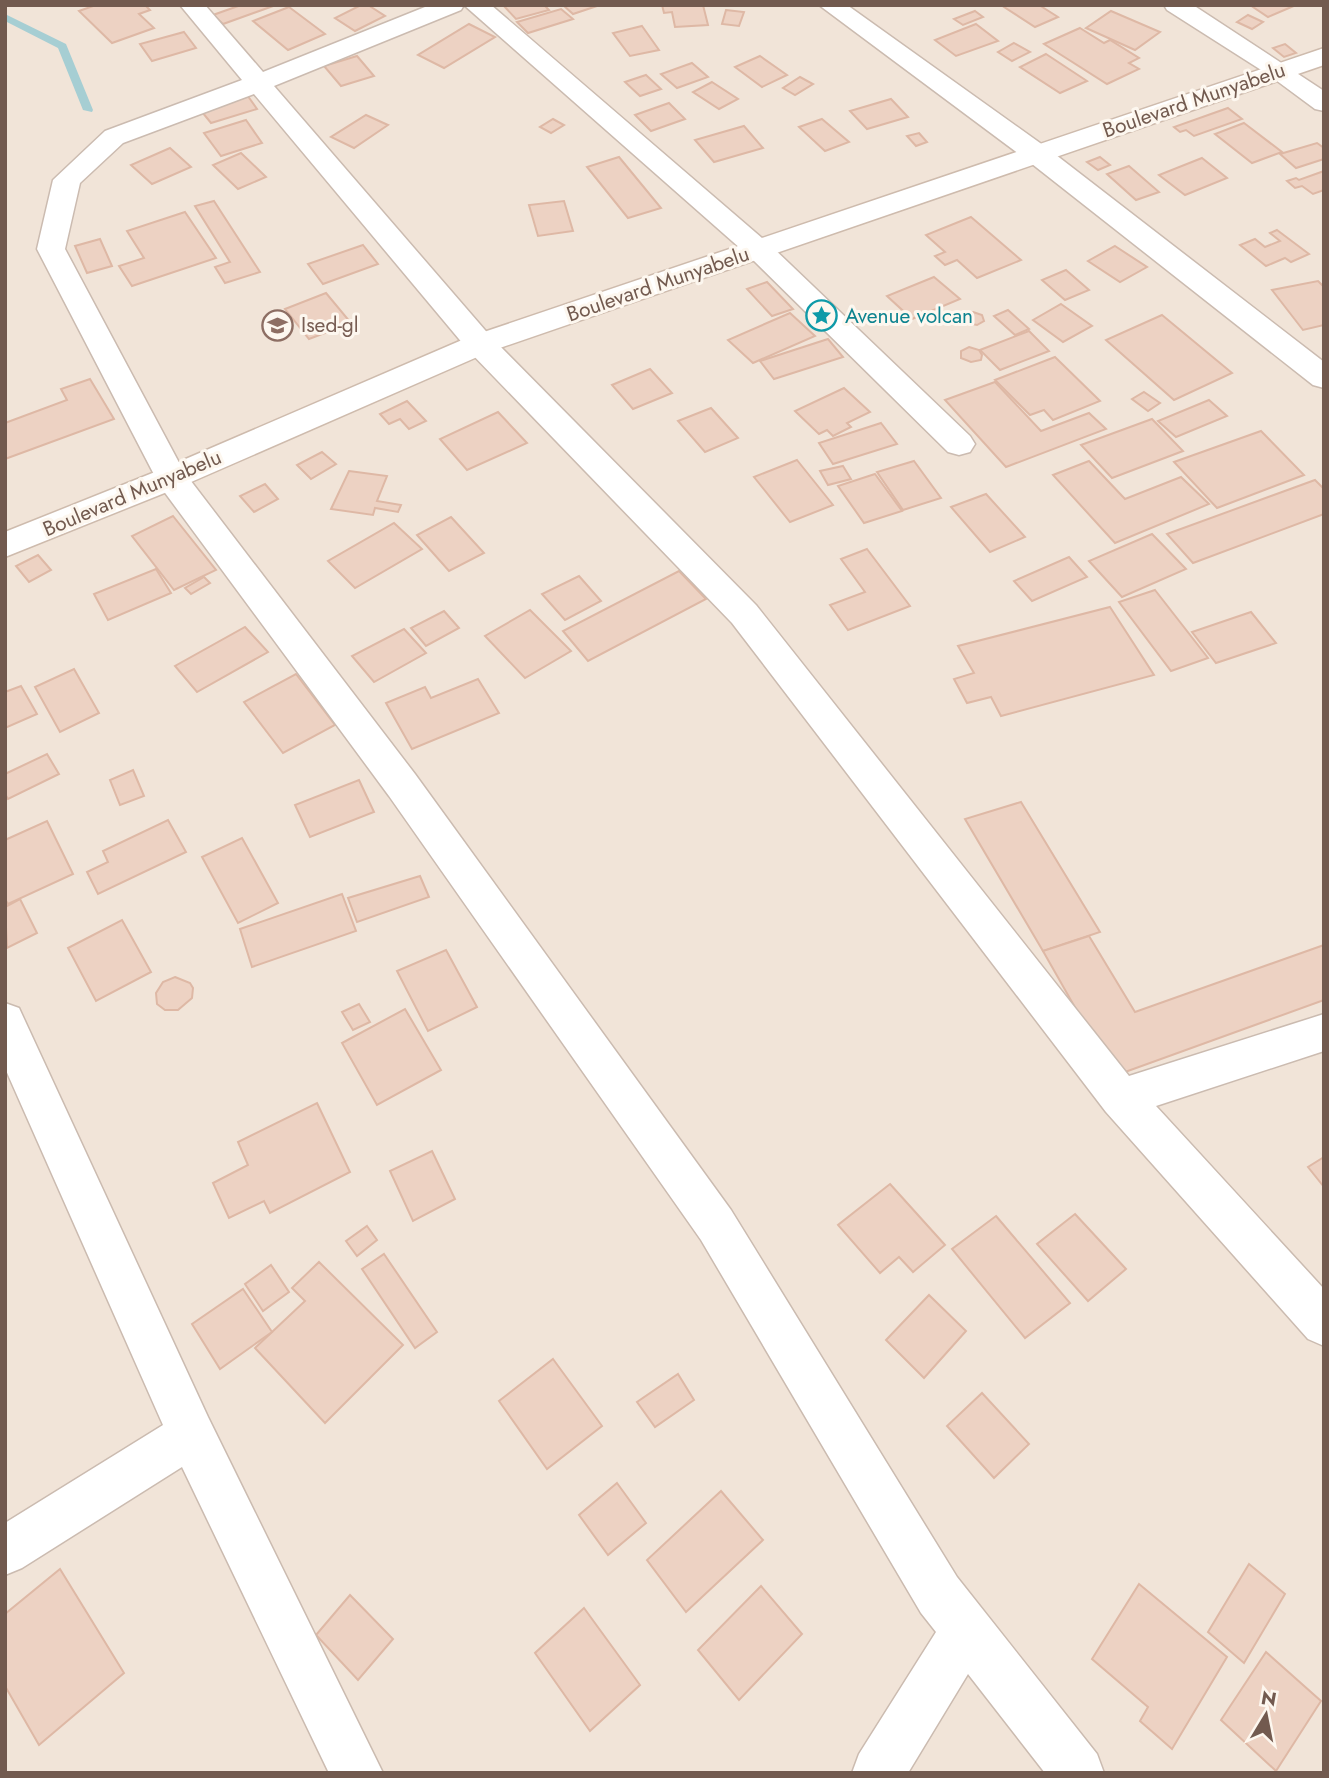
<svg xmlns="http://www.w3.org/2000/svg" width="1329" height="1778" viewBox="0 0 1329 1778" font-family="Jost,sans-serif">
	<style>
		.residential { fill: #f1e4d8 }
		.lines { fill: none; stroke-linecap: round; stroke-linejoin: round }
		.stream { fill: #a6ced3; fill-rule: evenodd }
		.building { fill: #edd2c3; stroke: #deb8a5; stroke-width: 2 }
		.street-casing { stroke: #cbbbb0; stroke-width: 3 }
		.secondary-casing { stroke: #cebbad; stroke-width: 3 }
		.street { fill: #fff; fill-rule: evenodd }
		.secondary { fill: #fff; fill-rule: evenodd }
		.labels { text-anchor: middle; stroke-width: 6; stroke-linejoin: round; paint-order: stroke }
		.far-street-label { font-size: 21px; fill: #725a4f; stroke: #fdf7ef }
		.far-culture-label { font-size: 21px; fill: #0d838f; stroke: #fdf7ef; text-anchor: start }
		.far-education-label { font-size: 21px; fill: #785e54; stroke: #fdf7ef; text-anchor: start }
	</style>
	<rect width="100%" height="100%" fill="#faf3e9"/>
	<rect class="residential" x="5" y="5" width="1319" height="1768"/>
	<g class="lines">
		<path class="stream" d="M5 14 66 44 93 110 92 112 83 110 58 48 5 21Z"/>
	</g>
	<g class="building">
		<path d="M96 5H145L150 10 139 14 154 28 112 43 79 11Z"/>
		<path d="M241 5H276L223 24 213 15Z"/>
		<path d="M361 5H368L385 16 355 31 335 18Z"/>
		<path d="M503 5H544L549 10 516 19Z"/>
		<path d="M563 5H600L573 14Z"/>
		<path d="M662 5H703L708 25 675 27 672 12 664 13Z"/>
		<path d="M1001 5H1039L1058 17 1035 27Z"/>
		<path d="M1250 5H1296L1268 17Z"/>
		<path d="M289 7 325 34 288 50 253 21Z"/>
		<path d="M561 9 573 19 528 33 517 22Z"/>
		<path d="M726 10 744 12 739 26 722 24Z"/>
		<path d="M975 11 983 17 963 25 954 19Z"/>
		<path d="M1111 11 1160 32 1135 50 1086 28Z"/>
		<path d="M1248 15 1263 22 1252 29 1237 22Z"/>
		<path d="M469 24 495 37 444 68 418 55Z"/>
		<path d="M976 24 998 41 956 56 935 40Z"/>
		<path d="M642 26 659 50 630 56 613 33Z"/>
		<path d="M1080 28 1104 43 1110 40 1139 58 1129 63 1139 69 1107 84 1044 44Z"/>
		<path d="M184 32 196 48 152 61 140 44Z"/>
		<path d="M1014 43 1030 52 1012 61 998 52Z"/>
		<path d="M1285 44 1296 53 1284 57 1273 48Z"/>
		<path d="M1046 54 1087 81 1060 93 1020 67Z"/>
		<path d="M357 56 374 76 341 86 324 66Z"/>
		<path d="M760 56 787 75 762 87 735 67Z"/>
		<path d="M692 63 708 77 677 88 661 74Z"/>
		<path d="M646 75 661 89 640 96 625 82Z"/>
		<path d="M800 77 813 84 795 95 783 88Z"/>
		<path d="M712 82 738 99 719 109 693 92Z"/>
		<path d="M245 92 257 109 211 123 198 107Z"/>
		<path d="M891 99 908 117 867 129 850 111Z"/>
		<path d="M669 103 685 119 651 131 635 115Z"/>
		<path d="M1228 108 1242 119 1194 136 1186 130 1180 132 1174 127Z"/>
		<path d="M366 115 388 125 354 148 331 137Z"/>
		<path d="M553 119 564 125 551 133 540 127Z"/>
		<path d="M822 119 849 142 825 151 799 127Z"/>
		<path d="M246 120 262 143 221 156 204 133Z"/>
		<path d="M1244 123 1282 152 1252 163 1215 134Z"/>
		<path d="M744 126 763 148 714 162 695 140Z"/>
		<path d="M919 133 927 142 916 146 907 136Z"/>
		<path d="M1317 143 1324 148V159L1296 168 1280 154Z"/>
		<path d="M170 148 191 167 152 184 131 165Z"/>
		<path d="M241 153 266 177 238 189 213 165Z"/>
		<path d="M619 157 661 208 628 218 587 167Z"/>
		<path d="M1100 157 1110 165 1098 170 1087 162Z"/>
		<path d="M1202 158 1227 178 1185 195 1159 175Z"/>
		<path d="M1129 166 1159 192 1136 200 1107 174Z"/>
		<path d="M1324 171V190L1313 194 1302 186 1295 188 1287 181 1296 178 1299 180Z"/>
		<path d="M214 201 260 272 225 283 215 267 230 262 195 206Z"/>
		<path d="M564 201 573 231 538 236 529 205Z"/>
		<path d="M185 212 216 258 132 286 119 266 144 258 127 231Z"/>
		<path d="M971 217 1021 260 977 278 957 260 945 265 935 256 945 252 926 235Z"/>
		<path d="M1277 230 1309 254 1291 262 1285 258 1266 266 1240 245 1255 239 1265 247 1280 241 1270 233Z"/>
		<path d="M100 239 112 266 87 273 75 246Z"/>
		<path d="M363 245 378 264 323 284 308 264Z"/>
		<path d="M1115 246 1147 267 1120 282 1088 261Z"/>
		<path d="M1066 270 1089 290 1065 300 1042 280Z"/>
		<path d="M934 277 960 299 912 319 887 296Z"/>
		<path d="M1318 281 1324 287V325L1303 330 1272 290Z"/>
		<path d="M767 282 793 309 772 316 747 289Z"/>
		<path d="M326 293 351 323 309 339 285 309Z"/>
		<path d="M1061 304 1092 326 1063 342 1033 320Z"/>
		<path d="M1008 310 1029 329 1015 335 994 316Z"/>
		<path d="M973 312 982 315 984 321 977 325 967 323 965 315Z"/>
		<path d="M790 313 815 336 753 363 728 340Z"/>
		<path d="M1162 315 1232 373 1174 400 1106 340Z"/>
		<path d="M1029 331 1049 351 1000 370 980 350Z"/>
		<path d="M828 339 843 357 774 379 760 361Z"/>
		<path d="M969 347 979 350 982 355 981 360 971 362 961 358V351Z"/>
		<path d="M1055 357 1100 401 1053 420 1044 410 1030 415 995 380Z"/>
		<path d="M650 369 672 393 633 409 612 385Z"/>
		<path d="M90 379 114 419 5 459V423L67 400 61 389Z"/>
		<path d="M995 382 1041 431 1089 413 1106 429 1006 467 945 400Z"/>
		<path d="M844 388 870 412 847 423 851 427 833 436 827 430 819 434 795 411Z"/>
		<path d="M1144 392 1160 403 1148 411 1132 399Z"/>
		<path d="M1209 400 1227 416 1176 437 1158 421Z"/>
		<path d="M407 401 426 421 409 429 400 419 389 424 380 414Z"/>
		<path d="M711 408 738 438 705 452 678 421Z"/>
		<path d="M498 412 527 443 467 470 440 439Z"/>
		<path d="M1152 419 1183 451 1112 478 1081 445Z"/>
		<path d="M881 423 897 444 833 464 819 443Z"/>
		<path d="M1261 431 1304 475 1217 508 1174 462Z"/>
		<path d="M322 452 336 464 311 479 297 465Z"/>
		<path d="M797 460 833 505 790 522 754 477Z"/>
		<path d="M914 461 941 498 903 510 877 472Z"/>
		<path d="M1089 461 1125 499 1181 477 1209 504 1115 543 1053 475Z"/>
		<path d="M843 466 851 479 828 485 820 471Z"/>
		<path d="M349 471 387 476 377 501 401 505 398 512 375 508 373 515 331 509Z"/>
		<path d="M875 474 902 511 864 523 838 486Z"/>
		<path d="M1315 480 1324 489V514L1193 563 1167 534Z"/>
		<path d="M265 484 278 499 254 512 240 496Z"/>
		<path d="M986 494 1025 537 990 552 951 507Z"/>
		<path d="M173 516 216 570 174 590 132 536Z"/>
		<path d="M451 517 484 553 449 571 417 535Z"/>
		<path d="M394 523 422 549 355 588 328 561Z"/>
		<path d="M1152 534 1186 569 1122 597 1089 561Z"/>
		<path d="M867 549 910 606 848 630 830 605 865 592 841 559Z"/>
		<path d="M38 555 51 570 29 582 16 566Z"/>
		<path d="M1069 557 1087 577 1032 601 1014 581Z"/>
		<path d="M156 569 171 593 108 620 94 594Z"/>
		<path d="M679 571 706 599 588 661 563 631Z"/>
		<path d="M579 576 601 601 565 620 542 594Z"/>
		<path d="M204 577 210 583 191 594 185 588Z"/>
		<path d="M1155 590 1208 658 1171 671 1119 602Z"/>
		<path d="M1110 607 1154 675 1001 716 991 697 967 703 954 679 974 673 958 646Z"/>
		<path d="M530 610 571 651 525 678 485 636Z"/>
		<path d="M444 611 459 628 426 646 411 628Z"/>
		<path d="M1251 612 1276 643 1216 663 1192 632Z"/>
		<path d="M245 627 268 652 197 692 175 666Z"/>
		<path d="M404 629 426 653 374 682 352 656Z"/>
		<path d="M74 669 99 713 60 732 35 687Z"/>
		<path d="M296 674 335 725 283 753 244 702Z"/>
		<path d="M478 679 499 713 412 749 386 703 425 687 431 698Z"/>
		<path d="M21 686 37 714 5 728V692Z"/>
		<path d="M47 754 59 774 8 799 5 794V774Z"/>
		<path d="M133 770 144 796 120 805 110 780Z"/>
		<path d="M359 780 374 812 310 837 295 805Z"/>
		<path d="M1021 802 1100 932 1043 951 965 819Z"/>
		<path d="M168 820 186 852 98 894 87 872 108 862 103 851Z"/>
		<path d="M47 821 73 874 8 904 5 899V840Z"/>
		<path d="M242 838 278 903 238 923 202 857Z"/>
		<path d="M420 876 429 897 357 922 348 898Z"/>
		<path d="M342 894 356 931 252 967 240 929Z"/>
		<path d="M20 899 37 933 7 948 5 907Z"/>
		<path d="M122 920 151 972 96 1001 68 948Z"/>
		<path d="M1089 936 1135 1012 1324 945V1000L1114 1076 1043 951Z"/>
		<path d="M446 950 477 1007 428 1031 397 971Z"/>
		<path d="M175 977 190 983 193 988 192 998 178 1010H165L157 1004 156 993 163 982Z"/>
		<path d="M359 1004 370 1022 353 1030 342 1012Z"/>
		<path d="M405 1009 441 1070 377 1105 342 1043Z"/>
		<path d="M317 1103 350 1172 270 1213 264 1201 229 1218 213 1183 248 1165 238 1142Z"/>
		<path d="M432 1151 455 1199 413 1221 390 1171Z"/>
		<path d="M1324 1157V1187L1308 1167Z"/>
		<path d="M890 1184 945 1245 913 1272 899 1257 880 1273 838 1225Z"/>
		<path d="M1075 1214 1126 1269 1088 1301 1037 1244Z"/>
		<path d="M996 1216 1070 1303 1025 1338 952 1249Z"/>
		<path d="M367 1226 377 1240 357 1256 346 1241Z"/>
		<path d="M384 1254 437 1332 415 1348 362 1269Z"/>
		<path d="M319 1262 403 1345 325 1423 255 1348 305 1301 292 1288Z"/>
		<path d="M271 1265 289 1292 263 1311 245 1284Z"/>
		<path d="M243 1289 272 1332 220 1369 192 1324Z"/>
		<path d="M929 1295 966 1331 924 1378 886 1340Z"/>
		<path d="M553 1359 602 1426 547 1469 499 1401Z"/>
		<path d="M678 1374 694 1400 655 1427 637 1402Z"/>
		<path d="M982 1393 1029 1444 994 1478 947 1426Z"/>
		<path d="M617 1483 646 1523 608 1555 579 1515Z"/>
		<path d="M721 1491 763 1540 686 1612 647 1560Z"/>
		<path d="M1249 1564 1285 1594 1244 1663 1208 1632Z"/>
		<path d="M60 1569 124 1673 39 1745 5 1686V1614Z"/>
		<path d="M1139 1584 1227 1657 1172 1749 1140 1721 1148 1707 1092 1659Z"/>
		<path d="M761 1586 802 1634 739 1700 698 1650Z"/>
		<path d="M350 1595 393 1639 358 1680 316 1635Z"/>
		<path d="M584 1608 640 1685 590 1731 535 1653Z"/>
		<path d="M1266 1652 1321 1701 1276 1771 1221 1720Z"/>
	</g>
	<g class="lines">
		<defs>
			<g id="street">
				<path d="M180 5H205L263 72 430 5H491L769 244 970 436 975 444 970 452 959 455 948 452 749 256 464 5 461 10 274 86 491 337 756 605 1129 1076 1324 1014V1051L1156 1106 1324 1289V1346L1308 1339 1106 1112 732 623 469 351 254 94 123 143 80 183 65 249 184 472 415 774 731 1210 957 1577 1097 1754 1104 1773H1045L968 1674 908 1773H852L859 1754 936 1632 921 1613 701 1240 389 796 160 486 37 249 53 180 105 131 242 80Z"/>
				<path d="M819 5H847L1047 148 1324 362V388L1313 385 1027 160Z"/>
				<path d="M1164 5H1193L1324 91V111L1315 109 1269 75 1167 10Z"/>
				<path d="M5 1003 19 1008 208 1417 383 1773H329L182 1467 22 1568 5 1575V1523L163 1425 5 1068Z"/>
			</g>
			<path id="secondary" d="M1324 48V65L491 351 182 486 5 557V532L160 470 469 337Z"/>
		</defs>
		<use href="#street" class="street-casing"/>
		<use href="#secondary" class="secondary-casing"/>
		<use href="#street" class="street"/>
		<use href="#secondary" class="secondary"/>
	</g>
	<defs>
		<symbol id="sight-ring" viewBox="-11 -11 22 22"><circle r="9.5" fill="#fdf7ef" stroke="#0f9aa8" stroke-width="1.5"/><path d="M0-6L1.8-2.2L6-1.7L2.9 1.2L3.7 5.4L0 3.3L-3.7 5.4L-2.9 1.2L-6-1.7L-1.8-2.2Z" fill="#0f9aa8"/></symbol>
		<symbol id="university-ring" viewBox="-11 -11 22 22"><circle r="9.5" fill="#fdf7ef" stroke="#8d6e63" stroke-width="1.5"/><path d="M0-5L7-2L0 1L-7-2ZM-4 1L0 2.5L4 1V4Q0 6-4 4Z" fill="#8d6e63"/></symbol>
	</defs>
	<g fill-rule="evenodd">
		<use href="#sight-ring" x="804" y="298" width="35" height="35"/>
		<use href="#university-ring" x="260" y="308" width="35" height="35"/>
	</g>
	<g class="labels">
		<g class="far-street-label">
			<text transform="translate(1194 100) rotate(-19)" y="7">Boulevard Munyabelu</text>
			<text transform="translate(658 284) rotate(-19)" y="7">Boulevard Munyabelu</text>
			<text transform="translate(132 493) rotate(-23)" y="7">Boulevard Munyabelu</text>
		</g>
		<g class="far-culture-label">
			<text x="845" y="323">Avenue volcan</text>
		</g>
		<g class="far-education-label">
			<text x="301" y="332">Ised-gl</text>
		</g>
	</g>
	<rect width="1329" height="1778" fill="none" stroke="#725a4f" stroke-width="14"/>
	<g transform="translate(1266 1715) rotate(10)" stroke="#fdf7ef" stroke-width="5" paint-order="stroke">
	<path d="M0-5L12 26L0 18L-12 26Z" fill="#725a4f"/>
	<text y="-10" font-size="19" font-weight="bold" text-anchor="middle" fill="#725a4f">N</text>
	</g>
</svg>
